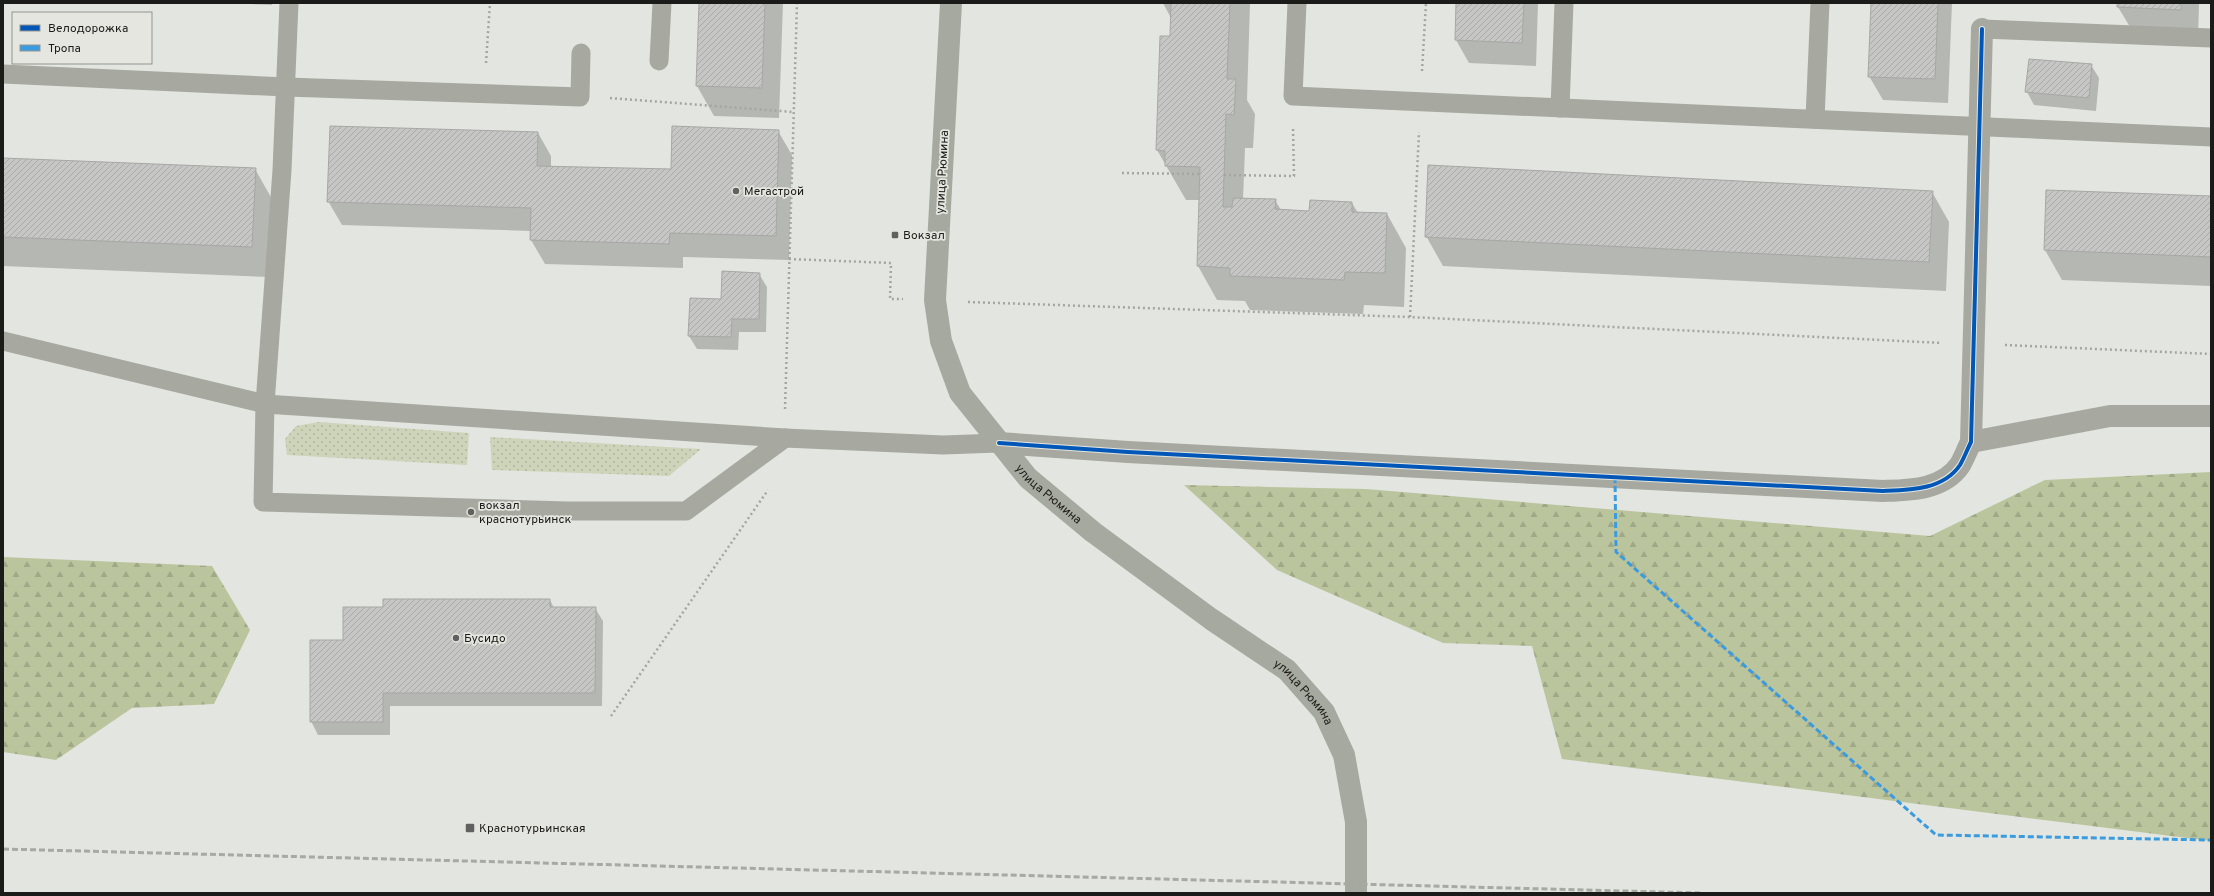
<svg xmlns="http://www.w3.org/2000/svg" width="2214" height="896" viewBox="0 0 2214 896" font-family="Overpass,sans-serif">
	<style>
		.grass { fill: url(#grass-dots) }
		.forest { fill: url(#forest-firs) }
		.shadow { fill: #0003 }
		.building { fill: url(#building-hatch); stroke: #a7a7a5 }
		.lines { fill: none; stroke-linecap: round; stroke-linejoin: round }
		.path { stroke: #a4a69f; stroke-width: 2.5; stroke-dasharray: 2 3; stroke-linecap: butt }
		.lane { stroke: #a7a9a0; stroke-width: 19 }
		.street { stroke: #a7a9a0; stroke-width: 22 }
		.secondary { stroke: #a6a99f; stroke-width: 22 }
		.rail { stroke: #a7a9a3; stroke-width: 3; stroke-dasharray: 6 3; stroke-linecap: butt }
		.quiet { stroke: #3b9bdf; stroke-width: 3; stroke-dasharray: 6 3; stroke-linecap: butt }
		.cycleway-casing { stroke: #e4e6df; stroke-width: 6 }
		.cycleway { stroke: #0057b8; stroke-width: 4 }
		.poi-dot { fill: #61625f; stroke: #e4e6df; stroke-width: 1.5 }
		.labels { text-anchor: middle; stroke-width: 3.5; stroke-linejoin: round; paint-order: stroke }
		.street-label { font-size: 12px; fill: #1b1b19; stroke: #e4e6df }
		.poi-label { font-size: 12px; fill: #1b1b19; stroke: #e4e6df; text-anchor: start }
	</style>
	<defs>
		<pattern id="grass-dots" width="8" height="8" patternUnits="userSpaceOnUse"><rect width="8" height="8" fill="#cdd4ba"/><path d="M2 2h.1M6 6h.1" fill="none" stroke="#afb59f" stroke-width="1.8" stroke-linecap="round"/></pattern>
		<pattern id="forest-firs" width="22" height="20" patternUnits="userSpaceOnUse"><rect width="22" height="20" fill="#bbc59d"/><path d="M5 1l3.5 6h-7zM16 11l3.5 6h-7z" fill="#a0a987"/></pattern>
		<pattern id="building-hatch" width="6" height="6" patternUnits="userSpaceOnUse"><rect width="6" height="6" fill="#c6c6c4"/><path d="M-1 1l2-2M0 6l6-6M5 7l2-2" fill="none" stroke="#aaaaa8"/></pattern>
	</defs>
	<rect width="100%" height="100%" fill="#e3e5e0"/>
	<g class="grass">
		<path d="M319 422 469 433 467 465 287 455 285 439 296 426Z"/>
		<path d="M490 437 701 449 669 476 492 470Z"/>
	</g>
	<g class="forest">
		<path d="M2211 472V841L1562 759 1532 646 1443 643 1277 570 1184 485 1366 489 1930 536 2045 480Z"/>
		<path d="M3 557 212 566 250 630 214 704 132 708 56 760 3 752Z"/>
	</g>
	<g class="shadow">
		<path d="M227 3H272V5Z"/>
		<path d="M700 3H783L779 118 714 116 697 86Z"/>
		<path d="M1163 3H1250L1247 100 1255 114 1253 148H1245L1243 199 1275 200 1281 210 1310 212 1352 203 1358 213 1387 214 1406 248 1404 307 1364 305 1363 314 1250 310 1245 301 1217 300 1198 266 1200 200H1186L1157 150 1171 37V18Z"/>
		<path d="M1457 3H1538L1536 66 1469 63 1456 40Z"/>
		<path d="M1872 3H1952L1948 103 1883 100 1869 76Z"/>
		<path d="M2118 3H2199L2198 40 2136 37 2118 7Z"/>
		<path d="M2091 65 2099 78 2096 111 2034 105 2027 92Z"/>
		<path d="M778 131 792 155 789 260 683 257V268L545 264 531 240V231L342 225 328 201 538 133 551 156V167L672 170Z"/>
		<path d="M3 159 255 169 272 199 269 277 3 266Z"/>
		<path d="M2047 191 2211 197V286L2062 280 2045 250Z"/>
		<path d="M1932 192 1949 222 1946 291 1443 266 1426 236Z"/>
		<path d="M759 274 767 287 766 332H739L738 350 697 349 689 336 722 300Z"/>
		<path d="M550 600 554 608H595L603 621 602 706H390V735H318L311 721 344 641 384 608Z"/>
	</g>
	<g class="building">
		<path d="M699 3H765L762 88 696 86Z"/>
		<path d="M1169 3H1230L1227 79H1236L1234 115 1226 114 1223 207H1232L1233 198 1276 199 1275 209 1309 211 1310 200 1352 202V212L1387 213 1385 273 1345 272 1344 280 1230 276V268L1197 266 1200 167 1165 166V151L1156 150 1160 36H1170L1171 3Z"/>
		<path d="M1456 3H1524L1522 43 1455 40Z"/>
		<path d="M1871 3H1938L1935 79 1868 77Z"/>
		<path d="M2117 3H2181V10L2117 7Z"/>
		<path d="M2029 59 2092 64 2089 98 2025 92Z"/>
		<path d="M330 126 538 132 537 166 671 169 672 126 779 130 776 236 670 233 669 244 530 240 531 208 327 202Z"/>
		<path d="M3 158 256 168 252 247 3 237Z"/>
		<path d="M1428 165 1933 191 1929 262 1425 237Z"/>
		<path d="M2046 190 2211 196V257L2044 250Z"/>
		<path d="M722 271 760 273 759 319H732L731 337 688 336 690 298 721 299Z"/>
		<path d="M383 599H550V607H596L595 693H383V722H310V640H343V607H383Z"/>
	</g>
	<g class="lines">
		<g class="path">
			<path d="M486 63 490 3"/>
			<path d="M1422 71 1426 3"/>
			<path d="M610 98 793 112"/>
			<path d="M1122 173 1200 174"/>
			<path d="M1224 175 1294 176 1293 127"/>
			<path d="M789 259 891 263 890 299H903"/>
			<path d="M968 302 1410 317 1942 343"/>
			<path d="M1410 317 1419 132"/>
			<path d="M2005 345 2211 354"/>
			<path d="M785 409 797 3"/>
			<path d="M611 716 768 490"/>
		</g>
		<g class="lane">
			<path d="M289 3 282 170 265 404 263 502 567 511H686L785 438"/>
			<path d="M1297 3 1293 96 2211 137"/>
			<path d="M1982 29 2211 38"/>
			<path d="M659 61 662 3"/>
			<path d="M3 74 286 87 580 97 581 53"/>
			<path d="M1560 108 1564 3"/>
			<path d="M1815 119 1820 3"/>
			<path d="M3 341 265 404 785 438 943 445 999 443"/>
		</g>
		<g class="street">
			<path d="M1971 442 2110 416H2211"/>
			<path d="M999 443 1128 452 1883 491C1910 490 1943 490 1960 465 1964 458 1967 450 1971 442L1982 29"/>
		</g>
		<path class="secondary" id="s1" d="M951 3 935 300 941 341 960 393 1028 478 1093 532 1211 619 1287 670 1324 712 1344 755 1356 822V893"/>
		<path class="rail" d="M3 849 1701 893"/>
		<path class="quiet" d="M1615 477 1616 552 1936 835 2211 840"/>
		<defs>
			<path id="cycleway" d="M999 443 1128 452 1883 491C1910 490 1943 490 1960 465 1964 458 1967 450 1971 442L1982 29"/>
		</defs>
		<use href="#cycleway" class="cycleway-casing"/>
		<use href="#cycleway" class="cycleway"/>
	</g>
	<g class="poi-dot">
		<circle cx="736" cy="191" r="4"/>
		<rect x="891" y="231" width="8" height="8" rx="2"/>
		<circle cx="471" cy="512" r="4"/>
		<circle cx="456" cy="638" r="4"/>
		<rect x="465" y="823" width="10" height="10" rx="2"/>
	</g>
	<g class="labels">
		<g class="street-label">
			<text transform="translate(942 172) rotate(-87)" y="4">улица Рюмина</text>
			<text dy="4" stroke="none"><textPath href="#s1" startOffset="529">улица Рюмина</textPath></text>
			<text dy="4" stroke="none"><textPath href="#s1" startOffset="853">улица Рюмина</textPath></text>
		</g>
		<g class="poi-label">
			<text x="744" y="195">Мегастрой</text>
			<text x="903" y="239">Вокзал</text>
			<text x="479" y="509">вокзал<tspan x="479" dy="14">краснотурьинск</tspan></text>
			<text x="464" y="642">Бусидо</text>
			<text x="479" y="832">Краснотурьинская</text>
		</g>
	</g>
	<rect width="2214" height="896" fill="none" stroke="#1b1b19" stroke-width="8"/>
	<rect x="12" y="12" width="140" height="52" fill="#e4e6df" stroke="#949590"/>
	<rect x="20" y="25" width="20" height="6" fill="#0057b8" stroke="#949590"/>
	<text x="48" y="32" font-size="12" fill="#1b1b19">Велодорожка</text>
	<rect x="20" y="45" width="20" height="6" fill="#3b9bdf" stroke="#949590"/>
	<text x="48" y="52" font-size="12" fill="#1b1b19">Тропа</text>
</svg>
